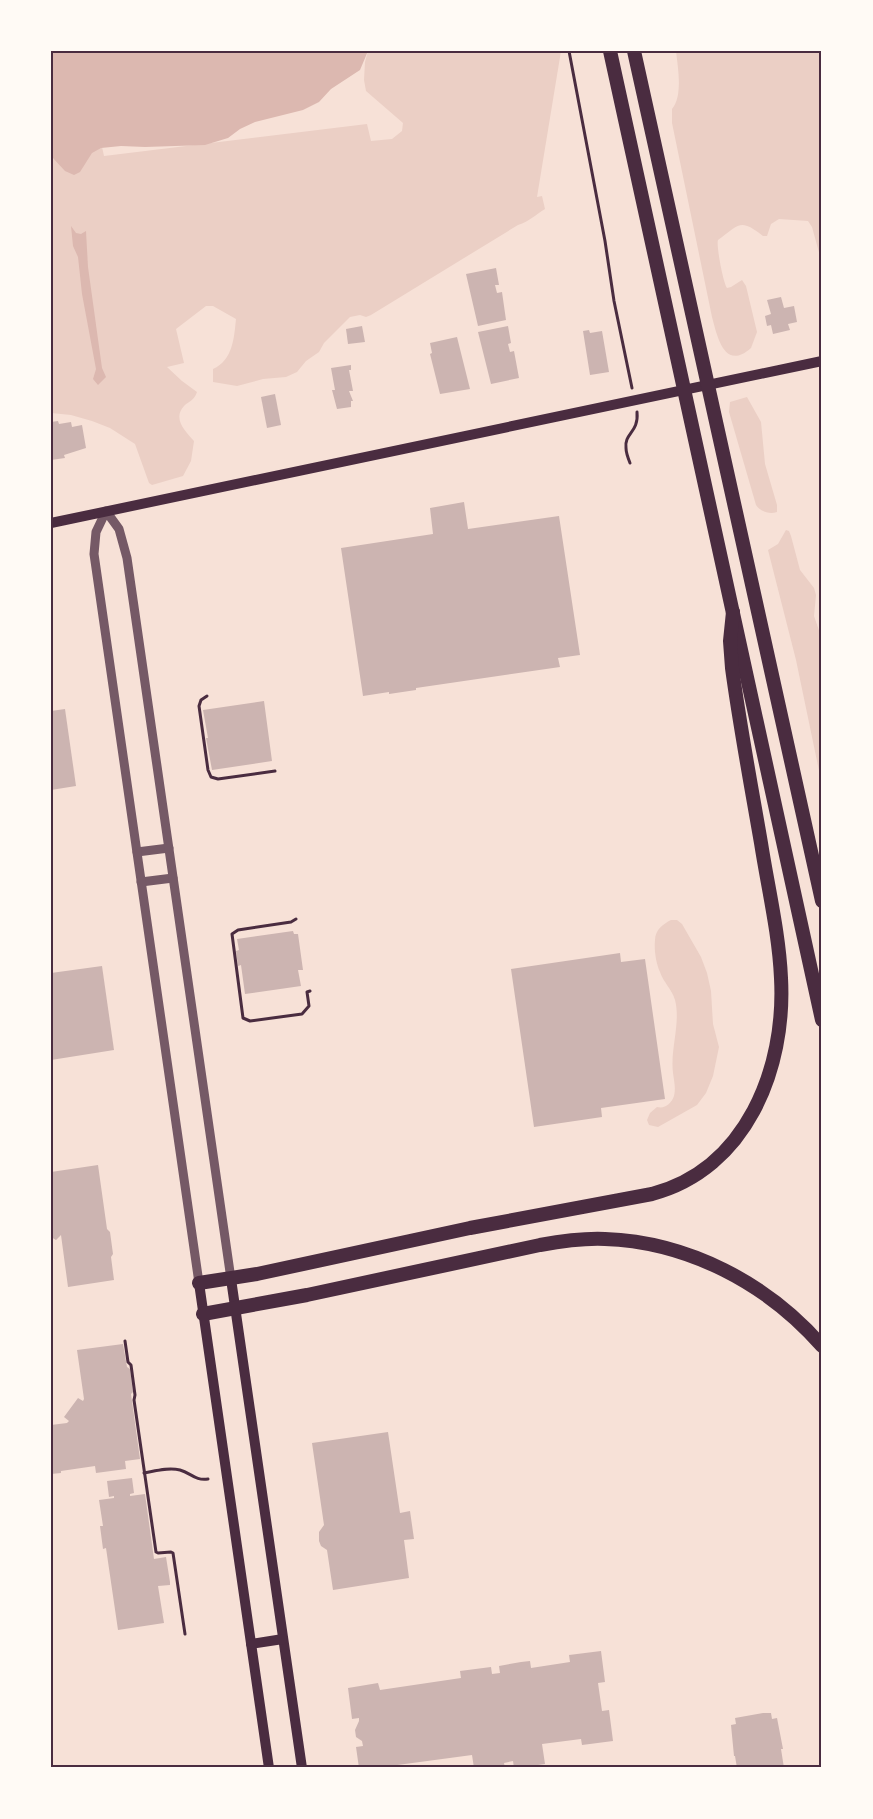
<svg xmlns="http://www.w3.org/2000/svg" width="873" height="1819" viewBox="0 0 873 1819" font-family="Barlow,sans-serif">
	<style>
		.green { fill: #ebcfc5 }
		.water { fill: #dcb8b0 }
		.building { fill: #ccb4b1 }
		.lines { fill: none; stroke-linecap: round; stroke-linejoin: round }
		.path { stroke: #4a2c40; stroke-width: 3 }
		.tertiary { stroke: #755966; stroke-width: 9 }
		.secondary { stroke: #4a2c40; stroke-width: 10 }
		.motorway { stroke: #4a2c40; stroke-width: 14 }
		.neatline { fill: none; stroke: #4a2c40; stroke-width: 2 }
	</style>
	<rect width="100%" height="100%" fill="#f7e1d7"/>
	<g class="green">
		<path d="M368 51H561L537 197 542 196 545 209C535 215 530 221 518 225L371 315 366 317 360 315 350 317 324 343 319 352 306 361 297 372 286 377 263 379 237 386 213 382V369C233 360 234 338 236 319L213 306H206L176 329 184 363 167 367 182 381 197 392C194 401 189 401 184 406 172 419 186 432 194 441L191 461 183 476 152 485 149 483 135 444 110 428 92 421 71 415 51 413V160L102 147 104 156 367 124 371 141 392 139 402 131 403 123 366 91 364 80 365 62Z"/>
		<path d="M676 51H822V275L820 256 812 227 808 221 779 219 771 224 767 236H763C740 218 740 224 718 240 716 245 723 282 727 288L731 287 742 280 746 286 757 332 751 348C724 372 717 335 712 317L672 123V109C683 96 678 68 676 51Z"/>
		<path d="M747 397 761 422 765 464 777 505V512C769 515 760 511 756 505L729 412 730 402Z"/>
		<path d="M786 530 789 531 791 536 800 570 814 588 816 595 814 616 822 639V785L796 660 768 550 778 544Z"/>
		<path d="M671 920H677L682 924 701 957 707 973 711 991 713 1024 719 1047 713 1076 706 1093 697 1105 658 1127 649 1125 647 1120 650 1113 657 1107C665 1109 671 1104 674 1096 676 1088 674 1081 673 1073 670 1049 681 1023 675 1000 672 989 663 982 660 972 656 963 654 950 655 940 655 930 663 924 671 920Z"/>
	</g>
	<g class="water">
		<path d="M51 51H368L360 70 331 89 319 102 303 110 255 122 240 129 228 138 205 145 145 147 121 146 101 148 92 153 80 172 74 175 65 171 51 156Z"/>
		<path d="M71 226 76 233 81 234 86 231 88 267 102 368 106 377 98 385 93 379 96 369 82 294 78 257 73 246Z"/>
	</g>
	<g class="building">
		<path d="M496 268 499 285H495L497 293 502 292 506 320 478 326 466 274Z"/>
		<path d="M781 297 784 308 794 306 797 322 788 324 790 330 773 334 771 325 767 326 765 316 771 314 767 300Z"/>
		<path d="M362 326 365 342 348 344 346 329Z"/>
		<path d="M508 326 511 343 508 344 510 352 514 351 519 378 491 384 478 332Z"/>
		<path d="M589 330 590 333 602 331 609 372 590 375 583 331Z"/>
		<path d="M457 337 470 389 440 394 430 354 432 353 430 343Z"/>
		<path d="M351 365V370H349L353 391H349L353 401H351V407L337 409 332 390H335L331 368Z"/>
		<path d="M275 394 281 425 267 428 261 397Z"/>
		<path d="M58 421 59 424 71 422 72 427 82 425 86 448 64 455 65 458 51 460V422Z"/>
		<path d="M464 502 468 529 559 516 580 655 558 658 560 667 416 688V690L389 694V692L363 696 341 548 433 534 430 508Z"/>
		<path d="M264 701 272 761 212 770 206 738H208L203 710Z"/>
		<path d="M65 709 76 786 51 790V711Z"/>
		<path d="M293 931 294 934H298L303 970H298L301 986 245 994 241 965 238 966 236 951 239 950 237 939Z"/>
		<path d="M620 953 621 962 645 959 665 1099 601 1108 602 1117 534 1127 511 969Z"/>
		<path d="M102 966 114 1050 51 1060V973Z"/>
		<path d="M98 1165 107 1229 110 1232 113 1254 111 1257 114 1280 68 1287 61 1235 56 1240 51 1237V1172Z"/>
		<path d="M123 1344 127 1367 130 1369 133 1392 131 1394 140 1459 125 1461 126 1469 96 1473 95 1466 61 1471V1473L51 1474V1425L67 1423 69 1421 64 1417 78 1398 83 1401 84 1399 77 1350Z"/>
		<path d="M388 1432 400 1513 410 1511 414 1539 404 1540 409 1578 333 1590 327 1550 321 1546 319 1541V1532L324 1525 312 1443Z"/>
		<path d="M132 1478 134 1493 130 1494V1496L145 1494 154 1559 166 1557 170 1582V1585L158 1586 164 1623 118 1630 106 1548 103 1549 100 1526H103L99 1500 114 1498V1496L109 1497 107 1481Z"/>
		<path d="M601 1651 605 1682 598 1683 602 1711 609 1710 613 1741 582 1745 581 1739 542 1744 545 1764 517 1768H514L513 1761 504 1763 505 1768H474L472 1755 390 1766 391 1768H359L356 1747 363 1746 362 1741 356 1737 355 1730 359 1721V1718L352 1719 348 1688 378 1683 380 1690 461 1678 460 1671 491 1667 492 1674 500 1673 499 1666 521 1662 530 1661 531 1668 570 1662 569 1655Z"/>
		<path d="M763 1713H771L772 1719 777 1718 783 1749H781L784 1768H737L735 1756H734L731 1725 736 1724 735 1718Z"/>
	</g>
	<g class="lines">
		<g class="path">
			<path d="M569 51 605 241 614 301 632 388"/>
			<path d="M630 463C628 458 626 453 626 448 624 433 639 433 637 412"/>
			<path d="M207 696 201 700 199 706 208 770 211 777 218 779 275 771"/>
			<path d="M296 919 291 922 238 930 232 934 243 1018 250 1021 302 1014 309 1006 307 992 310 991"/>
			<path d="M125 1341 128 1362 131 1365 135 1395 134 1400 156 1552 158 1553 171 1552 173 1553 185 1634"/>
			<path d="M144 1473C155 1471 168 1467 180 1470 191 1473 195 1481 208 1479"/>
		</g>
		<g class="tertiary">
			<path d="M137 852 169 848"/>
			<path d="M141 882 173 878"/>
			<path d="M199 1283 94 554 96 532 106 511 119 529 127 558 231 1279"/>
		</g>
		<g class="secondary">
			<path d="M51 523 822 361"/>
			<path d="M231 1279 302 1768"/>
			<path d="M199 1283 269 1768"/>
			<path d="M251 1644 283 1639"/>
		</g>
		<g class="motorway">
			<path d="M610 51 822 1020"/>
			<path d="M634 51 822 901"/>
			<path d="M199 1283 257 1274 470 1228 652 1194C746 1169 786 1069 781 978 779 933 768 888 761 843 751 785 740 727 732 668L730 641 733 612"/>
			<path d="M203 1314 307 1295 540 1245C562 1241 583 1238 605 1239 688 1242 767 1283 822 1346"/>
		</g>
	</g>
	<rect width="873" height="1819" fill="none" stroke="#fffaf5" stroke-width="105"/>
	<rect x="52" y="52" width="768" height="1714" class="neatline"/>
</svg>
